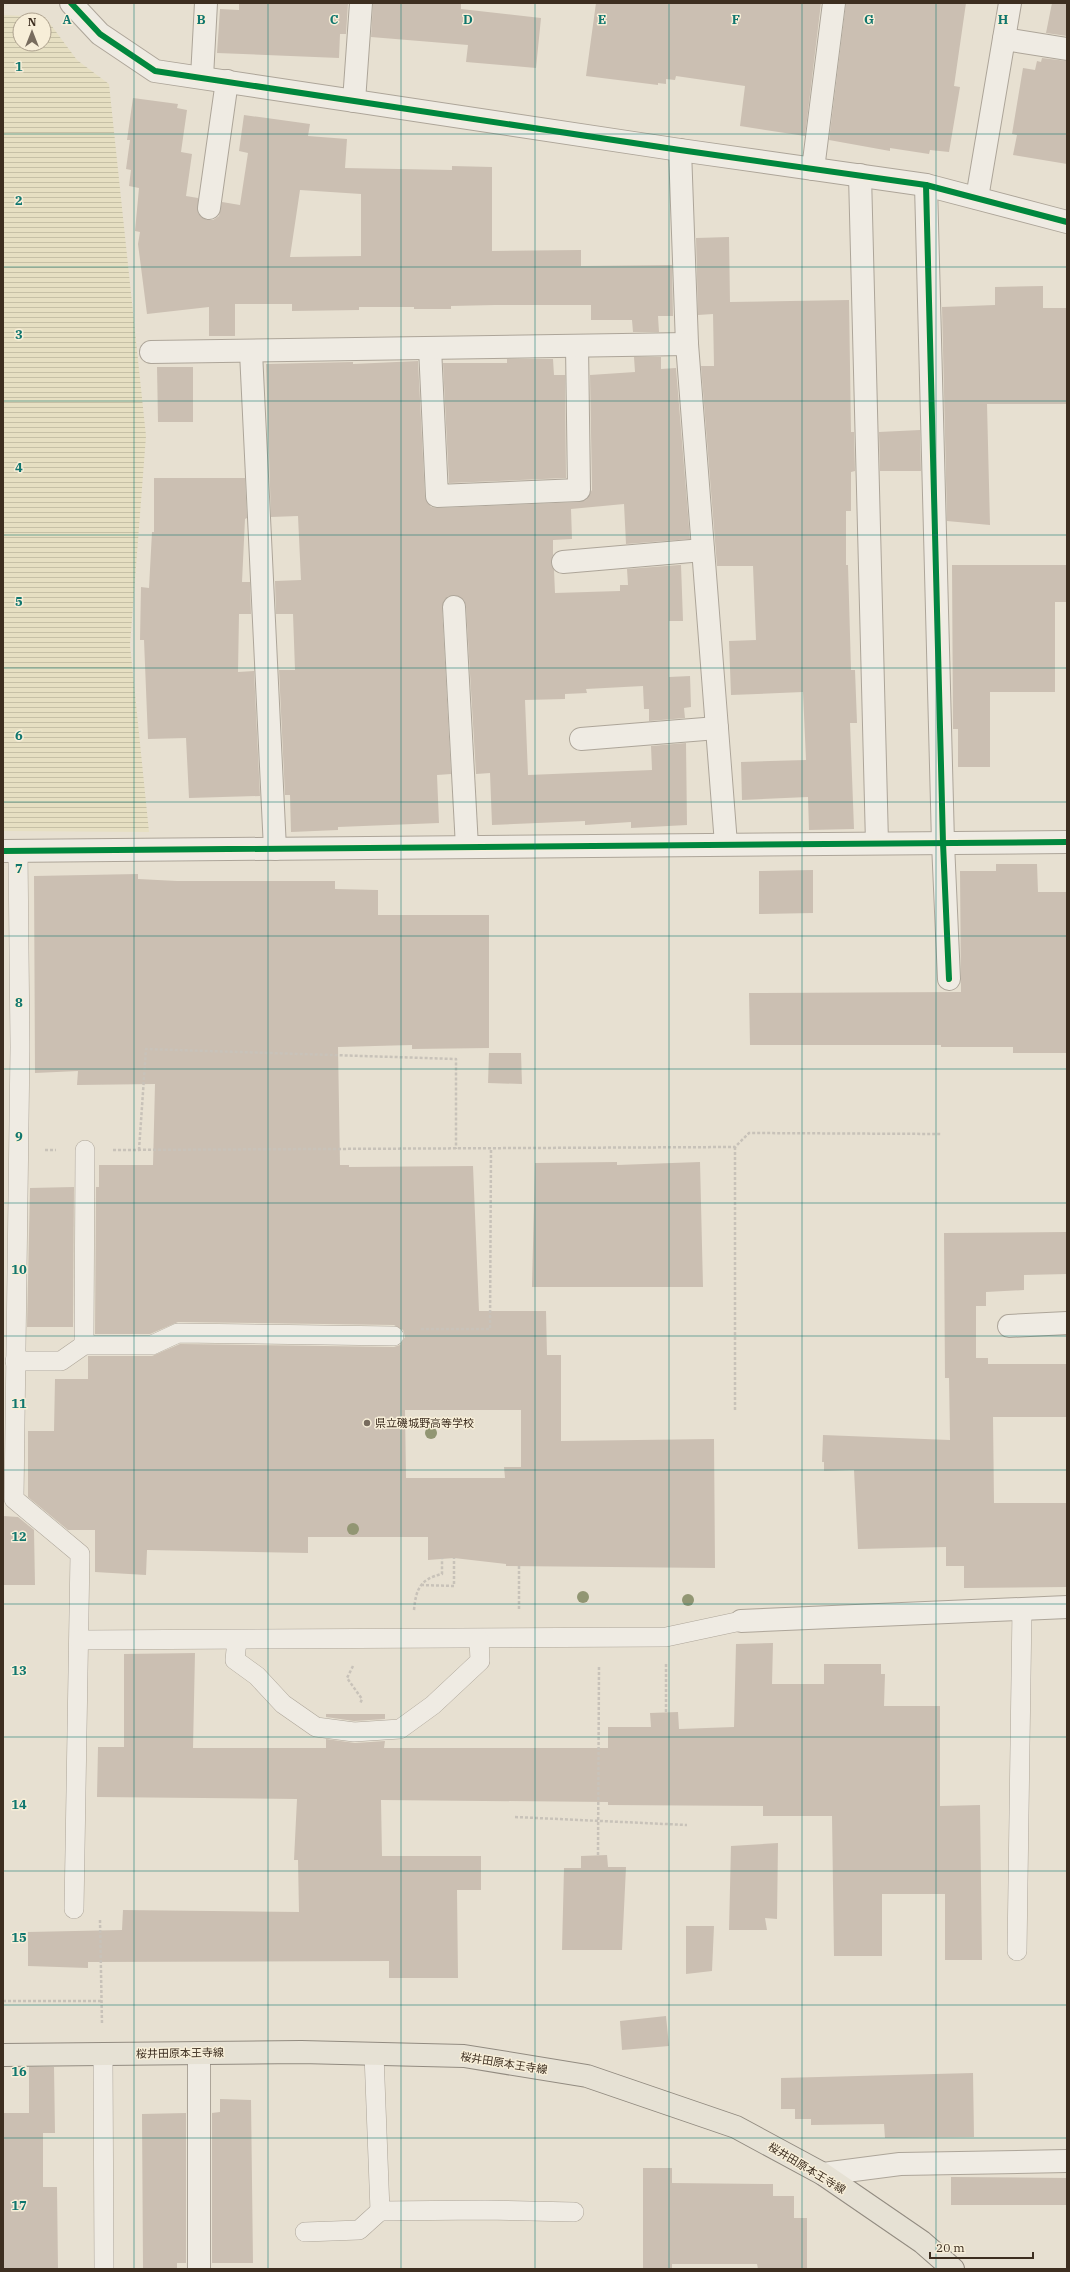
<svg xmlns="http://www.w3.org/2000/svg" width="1070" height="2272" viewBox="0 0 1070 2272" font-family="'IBM Plex Serif','Noto Sans JP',serif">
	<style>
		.farmland { fill: url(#farmland-rules); fill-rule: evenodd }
		.building { fill: #cbbfb2; fill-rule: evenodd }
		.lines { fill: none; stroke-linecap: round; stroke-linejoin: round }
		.lane-casing { stroke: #ada599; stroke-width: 20 }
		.street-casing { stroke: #ada599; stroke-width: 24 }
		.primary-casing { stroke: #928b80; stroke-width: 24 }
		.path { stroke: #c8c2b9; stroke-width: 2.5; stroke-dasharray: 3 2; stroke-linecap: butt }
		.lane { stroke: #efebe3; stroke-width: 19 }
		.street { stroke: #efebe3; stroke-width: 22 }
		.primary { stroke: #e6e1d4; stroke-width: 22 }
		.cycleway-casing { stroke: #f7eed8; stroke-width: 8 }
		.cycleway { stroke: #00873e; stroke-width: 6 }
		.tree { fill: #929673 }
		.grid { fill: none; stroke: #0f766e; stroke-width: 1; stroke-opacity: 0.55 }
		.poi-dot { fill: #786c5e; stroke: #f7eed8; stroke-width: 1.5 }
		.labels { text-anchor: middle; stroke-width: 3; stroke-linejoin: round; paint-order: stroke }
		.poi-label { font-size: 11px; fill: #3d2e20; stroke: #f7eed8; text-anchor: start }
		.street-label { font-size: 11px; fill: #3d2e20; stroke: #f7eed8 }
		.grid-label { font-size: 13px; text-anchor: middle; font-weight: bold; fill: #0f766e; stroke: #f7eed8; stroke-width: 3; stroke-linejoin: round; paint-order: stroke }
	</style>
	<defs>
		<pattern id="farmland-rules" width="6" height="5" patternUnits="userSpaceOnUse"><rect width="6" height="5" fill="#e6dfc2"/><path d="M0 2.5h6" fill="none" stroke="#c6c0a6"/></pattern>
	</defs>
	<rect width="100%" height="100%" fill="#e7e0d1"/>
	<path class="farmland" d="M3 15 45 17 77 60 109 84 146 436 130 645 149 832 3 831ZM20 20H44V44H20Z"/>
	<g class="building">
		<path d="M239 3H348L346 34H340L339 58 217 53 220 9 239 10Z"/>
		<path d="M373 3H461V9L541 18 536 68 466 62 468 45 371 37Z"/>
		<path d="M596 3H821L805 136 740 126 745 86 676 76 675 80 666 79V84L658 83V85L586 76Z"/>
		<path d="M846 3H966L954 86 960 87 949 152 930 150 929 154 890 148V151L829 140Z"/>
		<path d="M1052 3H1067V36L1046 33Z"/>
		<path d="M1042 58 1067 61V164L1013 155 1017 135 1012 134 1023 68 1035 70 1037 61 1041 62Z"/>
		<path d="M133 98 178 104 177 108 187 110 181 152 192 154 186 196 198 198V213L207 220H213L219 216 222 202 240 205 248 153 239 151 244 115 310 124 308 136 347 139 345 168 452 170V166L492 167V251L581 250V266L672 265 673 316H658L659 332H633L632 320H591V305H495L451 306V309H414V307H359V310L292 311V304H235V336H209V307L147 314 138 244 140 232 135 231 139 188 129 186 131 170 126 169 130 140H127ZM300 190 361 194V256L290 257Z"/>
		<path d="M729 237 730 302 849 300 851 432H854L855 471 851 472V511H846V565H848L851 670H855L857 723H850L854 829 809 830 808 797 742 800 741 762 806 760 803 692 731 695 729 641 756 640 753 566H717L701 366H714L713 314 698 315 696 238Z"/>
		<path d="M1043 286V308H1067V404H987L990 525 947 521 942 307 995 305V287Z"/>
		<path d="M634 357H661V369L676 368 690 539 626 544 624 504 571 509 572 539 553 540V555L551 563 554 570 555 593 620 591V585H628L627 569 692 564 681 565 683 621H669V677L690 676 691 707 684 708 685 718 649 721V709H644L643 686 586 689 587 693 565 694V699L525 700 528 775 652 770 651 746 686 743 687 825 631 828V822L585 825V821L492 825 490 773 476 774 466 606 464 600 454 595 447 597 442 608 451 774 437 775 439 823 338 827V830L291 832 290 795H285L279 670H295L293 614H276L275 581 301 580 298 516 271 517 266 364 353 362V364L418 361 425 497 431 507 438 508 580 502 586 500 592 490 590 375 635 372Z"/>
		<path d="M507 359H553L554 375H565L566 478 449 483 443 363H507Z"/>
		<path d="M157 367H193V422H158Z"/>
		<path d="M920 430 921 471H880L879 432Z"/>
		<path d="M154 478H245L247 518 245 519 242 582H250L251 614H239L238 672 254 671 260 796 189 798 186 738 148 739 144 640H140L141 587 149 588 152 532H154Z"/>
		<path d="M952 565H1067V602H1055V692H990V767H958V729H953Z"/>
		<path d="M996 864H1037L1038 892H1067V1053H1013V1047H941V1045H750L749 993 961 992 960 871H996Z"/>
		<path d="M813 870V913L759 914V871Z"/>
		<path d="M138 874V879L177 881H335V889L378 890V915H489V1048L412 1049V1045L338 1047 340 1165H349V1167L473 1166 479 1311H546L547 1355H561V1441L714 1439 715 1568 506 1566V1564L454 1558 428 1560V1537H308V1553L147 1550 146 1575 95 1572V1530H68L28 1497V1431H54L55 1379H88V1356H152L180 1344 394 1347 400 1345 405 1337 403 1330 394 1325 178 1322 150 1334H95L96 1187H99V1165H153L155 1084 77 1085 78 1071 35 1073 34 876ZM405 1410H521V1467H504L505 1478H406Z"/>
		<path d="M489 1053H521L522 1084 488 1083Z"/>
		<path d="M617 1162V1165L700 1162 703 1287H532L535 1163Z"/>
		<path d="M74 1187 73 1327H27L30 1188Z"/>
		<path d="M1067 1232V1274L1024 1275V1290L986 1292V1306H976V1358H988V1364H1067V1417H993L994 1503H1067V1587L964 1588V1566H946V1547L858 1549 854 1470 824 1471V1462H822L823 1435 950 1440 949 1378H945L944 1233Z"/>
		<path d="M3 1516 18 1517 34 1530 35 1585H3Z"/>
		<path d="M773 1643 772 1684H824V1664H881V1674H885L884 1706H940V1806L980 1805 982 1960H945V1894H882V1956H834L832 1816H763V1806L608 1805V1802L381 1800 382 1856H481V1890H457L458 1978H389V1961L88 1962V1968L28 1966V1932L122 1930 123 1910 299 1912 298 1860H294L297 1799 97 1797 98 1747H124V1654L195 1653 193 1748H326V1739L355 1743 385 1741 384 1748H608V1727H651L650 1713 678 1712 679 1729 734 1727 736 1644Z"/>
		<path d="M326 1714H385V1719L354 1721 326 1717Z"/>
		<path d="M778 1843 777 1919 765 1918 767 1930H729L731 1846Z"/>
		<path d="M607 1855 608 1867H626L622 1950H562L564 1868H581V1856Z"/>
		<path d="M686 1926H714L712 1971 686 1974Z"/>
		<path d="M666 2016 669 2046 622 2050 620 2021Z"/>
		<path d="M29 2067H54L55 2133H43V2187H57L58 2269H3V2113H29Z"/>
		<path d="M973 2073 974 2137 885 2138 884 2124 811 2125V2119H795V2109H781V2078Z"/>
		<path d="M220 2099 251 2100 253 2263H212V2113L220 2112Z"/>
		<path d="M186 2113V2263H177V2269H143L142 2114Z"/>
		<path d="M643 2168H672V2183L773 2184V2196H794V2218H807V2269H758L757 2264H672V2269H643Z"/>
		<path d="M951 2177 1067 2178V2205H951Z"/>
	</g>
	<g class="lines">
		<defs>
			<g id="lane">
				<path d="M18 851 20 1047 14 1499 80 1554 74 1909"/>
				<path d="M84 1345 85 1150"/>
				<path d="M15 1361H61L84 1345H152L178 1333 394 1336"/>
				<path d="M79 1640 666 1637 741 1621"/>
				<path d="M237 1640 235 1660 257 1676 283 1704 316 1727 354 1732 400 1729 433 1705 480 1661 479 1639"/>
				<path d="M1017 1951 1022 1609"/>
				<path d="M103 2054 104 2269"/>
				<path d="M374 2054 380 2211 485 2210 574 2212"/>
				<path d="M305 2232 359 2230 380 2211"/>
			</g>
			<g id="street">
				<path d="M71 3 100 34 155 71 680 150 926 185 1067 222"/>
				<path d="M1004 39 1067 49"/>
				<path d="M202 77 206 3"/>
				<path d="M354 101 361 3"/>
				<path d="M680 150 687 344 726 844"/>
				<path d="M813 169 834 3"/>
				<path d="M860 175 877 843"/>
				<path d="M926 185 943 843 949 979"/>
				<path d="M977 198 1010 3"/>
				<path d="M209 208 227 81"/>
				<path d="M430 348 437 496 579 490 577 346"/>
				<path d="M151 352 687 344"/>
				<path d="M251 352 275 849"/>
				<path d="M563 562 703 550"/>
				<path d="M454 607 467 847"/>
				<path d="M581 739 717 728"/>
				<path d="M3 851 1067 842"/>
				<path d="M1009 1326 1067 1323"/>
				<path d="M741 1621 1067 1607"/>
				<path d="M199 2053V2269"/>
				<path d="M823 2174 900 2164 1067 2161"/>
			</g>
			<path id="primary" d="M3 2055 301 2052 464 2056 587 2076 736 2127 823 2174 922 2242 953 2269"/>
		</defs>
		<use href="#lane" class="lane-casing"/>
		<use href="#street" class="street-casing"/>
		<use href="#primary" class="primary-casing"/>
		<g class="path">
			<path d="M735 1147V1412"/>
			<path d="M45 1150H56"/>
			<path d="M113 1150 735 1147 749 1133 942 1134"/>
			<path d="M139 1150 146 1049 456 1059V1149"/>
			<path d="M421 1329H490L491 1148"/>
			<path d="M519 1566V1610"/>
			<path d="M421 1585 454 1586V1558"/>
			<path d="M414 1610C416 1589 420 1579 442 1574V1558"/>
			<path d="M666 1664V1713"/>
			<path d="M353 1666 347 1678 362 1699 360 1704"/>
			<path d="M515 1817 687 1825"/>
			<path d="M598 1855 599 1665"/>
			<path d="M100 1920 102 2024"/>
			<path d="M3 2001H102"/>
		</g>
		<use href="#lane" class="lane"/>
		<use href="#street" class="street"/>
		<use href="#primary" class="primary"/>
		<defs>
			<g id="cycleway">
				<path d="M71 3 100 34 155 71 680 150 926 185 1067 222"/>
				<path d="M926 185 943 843 949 979"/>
				<path d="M3 851 1067 842"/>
			</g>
		</defs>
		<use href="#cycleway" class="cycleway-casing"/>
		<use href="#cycleway" class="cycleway"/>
	</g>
	<g class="tree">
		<circle cx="431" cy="1433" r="6"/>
		<circle cx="353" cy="1529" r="6"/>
		<circle cx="583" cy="1597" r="6"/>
		<circle cx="688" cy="1600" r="6"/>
	</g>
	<path class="grid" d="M134 3V2269M268 3V2269M401 3V2269M535 3V2269M669 3V2269M802 3V2269M936 3V2269M3 134H1067M3 267H1067M3 401H1067M3 535H1067M3 668H1067M3 802H1067M3 936H1067M3 1069H1067M3 1203H1067M3 1336H1067M3 1470H1067M3 1604H1067M3 1737H1067M3 1871H1067M3 2005H1067M3 2138H1067"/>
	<circle class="poi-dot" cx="367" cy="1423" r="4"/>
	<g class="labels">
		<g class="poi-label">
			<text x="375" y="1427">県立磯城野高等学校</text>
		</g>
		<g class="street-label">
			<text transform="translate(180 2053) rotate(-1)" y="4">桜井田原本王寺線</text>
			<text transform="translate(504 2063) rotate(9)" y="4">桜井田原本王寺線</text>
			<text transform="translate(807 2168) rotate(31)" y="4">桜井田原本王寺線</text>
		</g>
	</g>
	<g class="grid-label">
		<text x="67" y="24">A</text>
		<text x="201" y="24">B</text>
		<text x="334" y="24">C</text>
		<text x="468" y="24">D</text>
		<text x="602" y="24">E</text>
		<text x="736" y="24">F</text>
		<text x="869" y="24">G</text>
		<text x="1003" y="24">H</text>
		<text x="19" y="71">1</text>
		<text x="19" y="205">2</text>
		<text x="19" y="339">3</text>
		<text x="19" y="472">4</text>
		<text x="19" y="606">5</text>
		<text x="19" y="740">6</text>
		<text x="19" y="873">7</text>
		<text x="19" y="1007">8</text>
		<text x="19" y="1141">9</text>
		<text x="19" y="1274">10</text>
		<text x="19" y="1408">11</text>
		<text x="19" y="1541">12</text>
		<text x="19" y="1675">13</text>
		<text x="19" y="1809">14</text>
		<text x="19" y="1942">15</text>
		<text x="19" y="2076">16</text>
		<text x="19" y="2210">17</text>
	</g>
	<rect width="1070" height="2272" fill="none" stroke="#3d2e20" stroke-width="8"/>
	<g transform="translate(32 32)"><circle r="19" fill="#f7eed8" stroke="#ada18e"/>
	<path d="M0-3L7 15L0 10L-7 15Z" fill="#786c5e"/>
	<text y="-6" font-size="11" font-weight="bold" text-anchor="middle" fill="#3d2e20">N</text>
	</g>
	<path d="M930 2252v6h103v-6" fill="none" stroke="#3d2e20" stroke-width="2"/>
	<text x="936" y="2252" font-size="12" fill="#3d2e20" stroke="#f7eed8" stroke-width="3" paint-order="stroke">20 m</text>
</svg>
